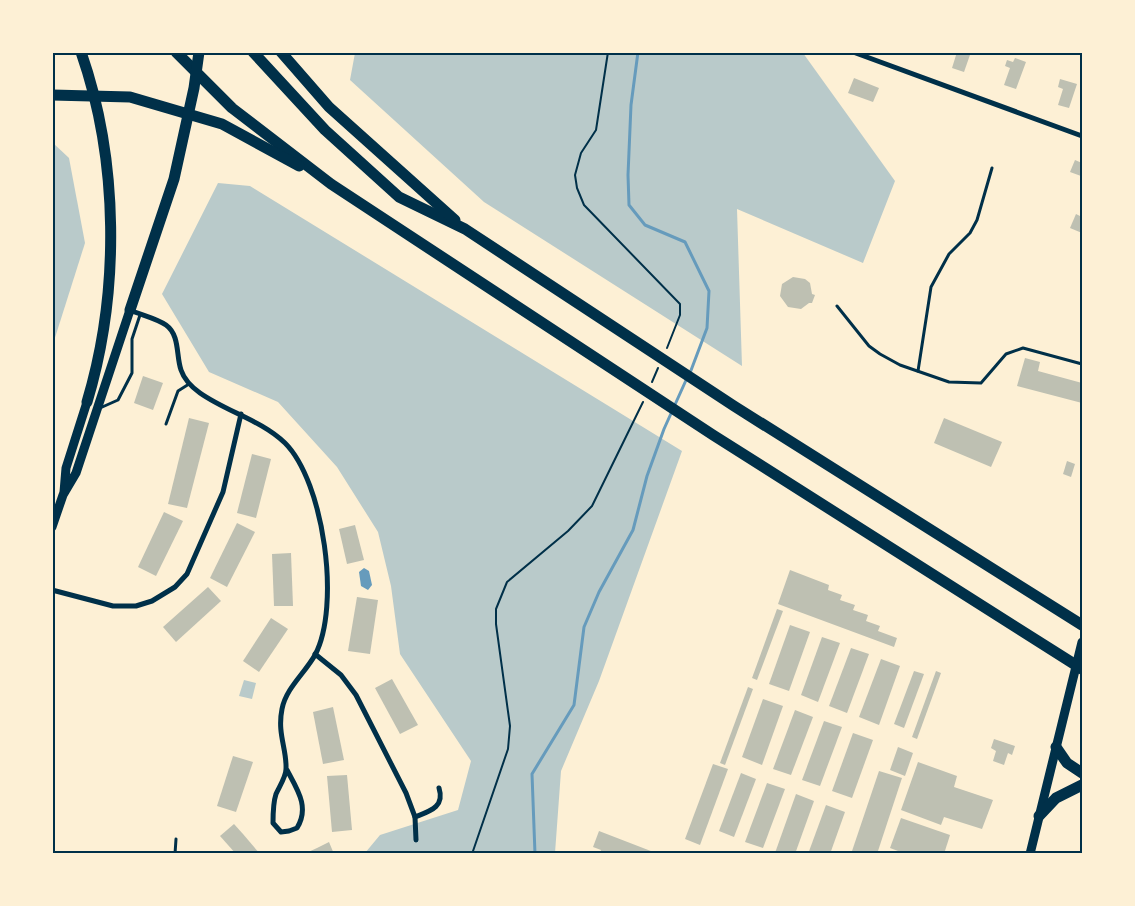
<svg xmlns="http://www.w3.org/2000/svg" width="1135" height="906" viewBox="0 0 1135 906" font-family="'IBM Plex Sans',sans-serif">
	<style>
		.green { fill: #b9caca }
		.water { fill: #669bbc }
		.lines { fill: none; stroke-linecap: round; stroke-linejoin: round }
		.stream { stroke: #669bbc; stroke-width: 3 }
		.building { fill: #bec0b2 }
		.path { stroke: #003049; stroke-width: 2 }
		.service { stroke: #003049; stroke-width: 3 }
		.minor { stroke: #003049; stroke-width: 5 }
		.secondary { stroke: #003049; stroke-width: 9 }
		.motorway { stroke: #003049; stroke-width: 11 }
		.neatline { fill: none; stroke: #003049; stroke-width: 2 }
	</style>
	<rect width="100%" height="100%" fill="#fdf0d5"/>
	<g class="green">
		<path d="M355 53H803L895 181 863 263 737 209 742 366 484 202 350 80Z"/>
		<path d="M53 143 69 158 85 243 53 344Z"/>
		<path d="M218 183 250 186 682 451 599 681 561 771 555 853H365L380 835 458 810 471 761 400 654 391 586 378 532 337 467 278 402 209 372 162 294Z"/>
		<path d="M244 680 256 683 252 699 239 696Z"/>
	</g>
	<path class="water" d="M364 568 369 571 372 585 368 590 361 586 359 572Z"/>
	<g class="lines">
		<g class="stream">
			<path d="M638 52 631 105 628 175 629 205 645 225 685 242 709 291 707 328 690 373"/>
			<path d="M535 854 532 774 574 705 584 627 599 592 633 530 647 476 664 429 687 378"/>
		</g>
	</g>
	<g class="building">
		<path d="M957 52H971L964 72 952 68Z"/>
		<path d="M1015 58 1026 62 1016 89 1004 85 1010 68 1005 66 1007 60 1013 62Z"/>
		<path d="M854 78 879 88 873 102 848 93Z"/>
		<path d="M1060 79 1077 84 1069 108 1058 105 1063 89 1058 87Z"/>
		<path d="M1075 160 1082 163 1081 176 1070 172Z"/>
		<path d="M1076 214 1082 217V233L1070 228Z"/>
		<path d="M793 277 805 279 810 283 812 294 815 295 812 303H809L801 309 788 307 780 296 782 284Z"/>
		<path d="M1025 358 1040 362 1038 371 1082 383V403L1017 386Z"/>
		<path d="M143 376 163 383 153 410 134 403Z"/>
		<path d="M189 418 209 423 187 508 168 504Z"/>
		<path d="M944 418 1002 442 991 467 934 443Z"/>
		<path d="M252 454 271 459 256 518 237 513Z"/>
		<path d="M1067 461 1075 464 1071 477 1063 474Z"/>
		<path d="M164 512 183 521 156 576 138 567Z"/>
		<path d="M237 523 255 532 227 587 210 578Z"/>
		<path d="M355 525 364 560 347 564 339 529Z"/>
		<path d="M291 553 293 606H274L272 554Z"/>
		<path d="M790 570 829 585 828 590 842 595 840 600 855 605 853 610 868 615 866 621 880 626 878 631 897 638 894 647 778 604Z"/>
		<path d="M208 587 221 601 176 642 163 627Z"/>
		<path d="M357 597 378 600 370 654 348 651Z"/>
		<path d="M777 609 783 611 757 680 752 678Z"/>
		<path d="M271 618 288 629 259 672 243 661Z"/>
		<path d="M790 625 810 632 789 691 769 684Z"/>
		<path d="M822 637 840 643 818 702 801 695Z"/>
		<path d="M851 648 869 654 847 713 829 706Z"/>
		<path d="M881 659 900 666 879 725 859 717Z"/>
		<path d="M914 671 924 674 904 728 894 724Z"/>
		<path d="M936 671 941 673 917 739 912 737Z"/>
		<path d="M392 679 418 725 400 734 375 688Z"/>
		<path d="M748 687 753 689 725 765 720 763Z"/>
		<path d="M763 699 783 706 762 765 742 757Z"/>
		<path d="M333 707 344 760 323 764 313 712Z"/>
		<path d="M795 710 813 717 791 775 773 769Z"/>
		<path d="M824 721 842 727 820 786 802 780Z"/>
		<path d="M853 733 873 740 852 798 832 791Z"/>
		<path d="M994 739 1015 746 1012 755 1008 753 1004 765 993 761 996 751 991 748Z"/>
		<path d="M898 747 913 753 905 776 890 770Z"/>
		<path d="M233 756 253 762 236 812 217 806Z"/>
		<path d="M918 762 957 776 954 787 993 800 982 829 944 817 941 825 901 810Z"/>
		<path d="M713 764 728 769 700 845 685 839Z"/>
		<path d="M879 771 902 778 877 854H851Z"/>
		<path d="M741 773 756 779 734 837 719 831Z"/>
		<path d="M347 775 352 830 332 832 327 776Z"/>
		<path d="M767 783 785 789 763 848 745 842Z"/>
		<path d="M796 794 814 801 795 854H777L775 853Z"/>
		<path d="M826 805 845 812 830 854H808Z"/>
		<path d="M901 818 950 835 944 854H906L890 848Z"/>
		<path d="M234 824 243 834 260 854H236L220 836Z"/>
		<path d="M599 831 656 853V854H600L601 850 593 847Z"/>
		<path d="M329 842 334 854H304L317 848Z"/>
	</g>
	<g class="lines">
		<g class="path">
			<path d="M608 52 596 130 581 153 575 175 577 188 584 205 680 304V315L667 348"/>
			<path d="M652 382 658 368"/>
			<path d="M472 854 508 749 510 726 496 624V609L507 582 568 531 592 506 643 402"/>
		</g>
		<g class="service">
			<path d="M837 306 869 346 880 354 900 365 949 382 981 383 1006 354 1023 348 1082 364"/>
			<path d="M918 371 931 287 949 254 970 233 977 220 992 168"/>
			<path d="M100 408 118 400 132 373V339L140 315"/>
			<path d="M166 424 178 391 189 384"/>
			<path d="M175 854 176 839"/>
		</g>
		<g class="minor">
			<path d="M853 52 1082 136"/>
			<path d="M130 310C141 315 156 318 166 325 180 335 176 356 181 370 184 379 193 388 200 393 227 412 261 420 285 443 324 482 341 606 315 655 305 673 286 688 282 709 277 734 287 749 286 769 286 777 279 787 276 794 273 803 273 813 273 823L281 832 289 831 297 828C310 807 297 789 287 770"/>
			<path d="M52 590 113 606H136L152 601 175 587 187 574 223 492 241 414"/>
			<path d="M315 654 341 675 356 695 406 793 415 817 416 840"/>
			<path d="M415 817C430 811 445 807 439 788"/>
		</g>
		<g class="secondary">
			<path d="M64 492 66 468 87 402"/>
			<path d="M52 527 63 495 76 473 130 310"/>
			<path d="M1030 854 1082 642"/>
		</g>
		<g class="motorway">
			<path d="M81 52C119 161 120 292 87 402"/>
			<path d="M176 52 232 108 331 184 713 435 1082 669"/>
			<path d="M253 52 325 130 399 197 465 229 734 406 1082 625"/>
			<path d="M281 52 329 107 455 220"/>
			<path d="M52 95 130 97 222 124 299 166"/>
			<path d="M130 310 174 179 194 88 199 52"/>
			<path d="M1056 747 1067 763 1082 773"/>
			<path d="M1039 816 1056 798 1082 785"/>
		</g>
	</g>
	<rect width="1135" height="906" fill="none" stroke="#fdf0d5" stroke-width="108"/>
	<rect x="54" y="54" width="1027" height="798" class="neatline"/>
</svg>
